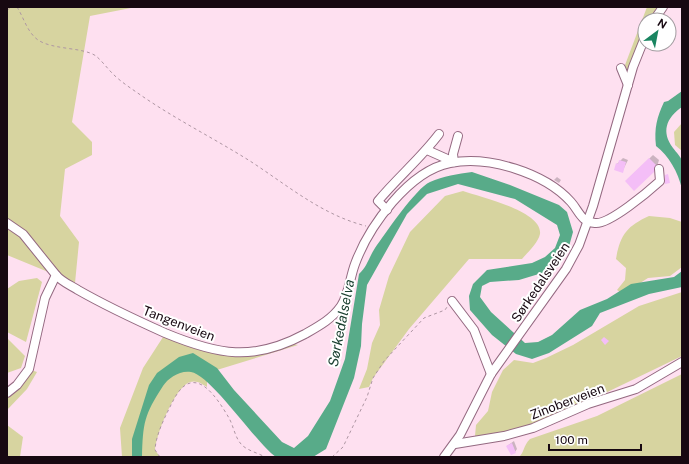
<svg xmlns="http://www.w3.org/2000/svg" width="689" height="464" viewBox="0 0 689 464" font-family="'Public Sans',sans-serif">
	<style>
		.green { fill: #d7d4a0 }
		.water { fill: #58ab89 }
		.shadow { fill: #0003 }
		.building { fill: #f4bef7 }
		.lines { fill: none; stroke-linecap: round; stroke-linejoin: round }
		.minor-casing { stroke: #946981; stroke-width: 10 }
		.path { stroke: #ae96a3; stroke-width: 1; stroke-dasharray: 3 3; stroke-linecap: butt }
		.minor { stroke: #fff; stroke-width: 8 }
		.labels { text-anchor: middle; stroke-width: 4; stroke-linejoin: round; paint-order: stroke }
		.street-label { font-size: 13px; fill: #170811; stroke: #fff }
		.water-label { font-size: 14px; font-style: italic; fill: #1c4132; stroke: #fff }
	</style>
	<rect width="100%" height="100%" fill="#fee0f0"/>
	<g class="green">
		<path d="M7 7H136L90 16 72 122 92 142V155L65 169 60 216 79 242 75 283 7 255Z"/>
		<path d="M647 7H657L650 20H645C645 34 632 58 628 74L625 65Z"/>
		<path d="M682 123V151L675 145 674 132Z"/>
		<path d="M463 191C480 197 543 211 540 234 538 243 528 252 522 259H469L409 329 373 378 369 387 359 389 367 369 372 343 380 325 379 310 389 276 410 232 445 196Z"/>
		<path d="M649 216 670 218 682 222V267L670 276 648 278 623 294 617 290 625 280 626 268 616 259C620 235 627 226 649 216Z"/>
		<path d="M37 278 42 282 26 342 7 332V289L19 281Z"/>
		<path d="M682 292V356L541 424 491 437 475 436 476 425 488 411 492 392 503 370 514 360 533 363 546 358 573 345 639 306Z"/>
		<path d="M165 334 223 354 289 343 298 345 207 373V387C202 384 197 380 190 382 174 388 156 435 155 450L160 457H122L120 428 143 368Z"/>
		<path d="M7 338 25 356 21 368 7 373Z"/>
		<path d="M28 369 37 372 27 389 7 410V394Z"/>
		<path d="M682 374V457H519C524 453 523 446 530 439L597 416Z"/>
		<path d="M7 425 23 437 20 457H7Z"/>
	</g>
	<g class="water">
		<path d="M682 91V107C666 118 661 132 673 148 676 152 681 157 682 161 684 169 682 180 682 189 678 172 669 156 656 146 654 128 657 117 664 102L668 101Z"/>
		<path d="M472 172 510 185 559 205 567 212 573 232 568 250 552 270 519 280 490 282 482 286 480 297 491 312 525 343 538 342 552 335 580 310 607 299 631 284 674 277 682 271V287L649 294 600 313 592 326 549 353 532 359 516 354 492 335 470 310 469 296 473 284 487 270 532 263 545 257 555 248 560 235 557 225 515 199 458 184 427 194 407 214 367 285 362 324 361 346 354 378 326 449 313 457H276C255 442 211 375 191 372 180 370 168 378 163 386 144 415 143 423 142 457H132V439L149 385 157 373 179 357 193 353 217 368 234 390 282 442 294 448 308 436 330 401 345 359 359 274C367 267 369 257 375 248 385 234 416 188 430 182 443 176 458 174 472 172Z"/>
	</g>
	<g class="shadow">
		<path d="M653 155 659 160 657 167 634 189 626 181Z"/>
		<path d="M623 158 628 160 622 172 617 164Z"/>
		<path d="M557 177 561 180 559 183 554 180Z"/>
		<path d="M514 441 517 449 515 452 507 446Z"/>
	</g>
	<g class="building">
		<path d="M649 158 656 165 654 172 634 191 625 181Z"/>
		<path d="M619 160 626 162 623 173 614 170 616 163 618 164Z"/>
		<path d="M668 174 670 183 665 184V175Z"/>
		<path d="M604 337 609 341 605 345 601 340Z"/>
		<path d="M512 443 516 453 511 455 506 446Z"/>
	</g>
	<g class="lines">
		<defs>
			<g id="minor">
				<path d="M654 20 663 7"/>
				<path d="M621 68 628 85"/>
				<path d="M427 150 454 162 453 154 458 136"/>
				<path d="M387 210 378 201C398 177 421 158 439 134"/>
				<path d="M7 223 23 234 56 275"/>
				<path d="M452 301 474 330 491 374"/>
				<path d="M7 393 17 385 29 369 45 298 56 275C62 282 70 285 78 290 106 306 136 320 165 333 218 355 253 362 305 334 319 326 332 319 341 306 349 294 350 277 355 264 369 226 409 171 450 163 488 155 545 173 571 202 579 211 581 222 595 223 609 225 649 191 660 181L659 169"/>
				<path d="M455 444 504 436 533 428 588 404 636 389 682 362"/>
				<path d="M444 457 460 435 491 374 566 269 579 245 593 206 633 67 645 37"/>
			</g>
		</defs>
		<use href="#minor" class="minor-casing"/>
		<g class="path">
			<path d="M17 7C24 18 27 32 38 40 53 50 83 47 96 56 102 61 107 68 113 74 121 82 132 89 142 96 177 120 215 139 250 161 287 185 322 215 366 226"/>
			<path d="M7 10 12 7"/>
			<path d="M160 457 155 450C156 433 166 415 174 399 194 362 216 396 229 418 234 427 235 439 243 446 249 451 258 453 265 457"/>
			<path d="M332 457 343 447 367 397 373 378 384 361 424 318 445 310 447 307"/>
		</g>
		<use href="#minor" class="minor"/>
	</g>
	<g class="labels">
		<g class="street-label">
			<text transform="translate(540 282) rotate(-56)" y="5">Sørkedalsveien</text>
			<text transform="translate(179 323) rotate(21)" y="5">Tangenveien</text>
			<text transform="translate(567 401) rotate(-21)" y="5">Zinoberveien</text>
		</g>
		<g class="water-label">
			<text transform="translate(341 323) rotate(-79)" y="5">Sørkedalselva</text>
		</g>
	</g>
	<rect width="689" height="464" fill="none" stroke="#170811" stroke-width="16"/>
	<g transform="translate(657 32) rotate(32)"><circle r="19" fill="#ffffff" stroke="#a29ca0"/>
	<path d="M0-3L7 15L0 10L-7 15Z" fill="#1a8561"/>
	<text y="-6" font-size="11" font-weight="bold" text-anchor="middle" fill="#170811">N</text>
	</g>
	<path d="M549 444v6h92v-6" fill="none" stroke="#170811" stroke-width="2"/>
	<text x="555" y="444" font-size="12" fill="#170811" stroke="#ffffff" stroke-width="3" paint-order="stroke">100 m</text>
</svg>
